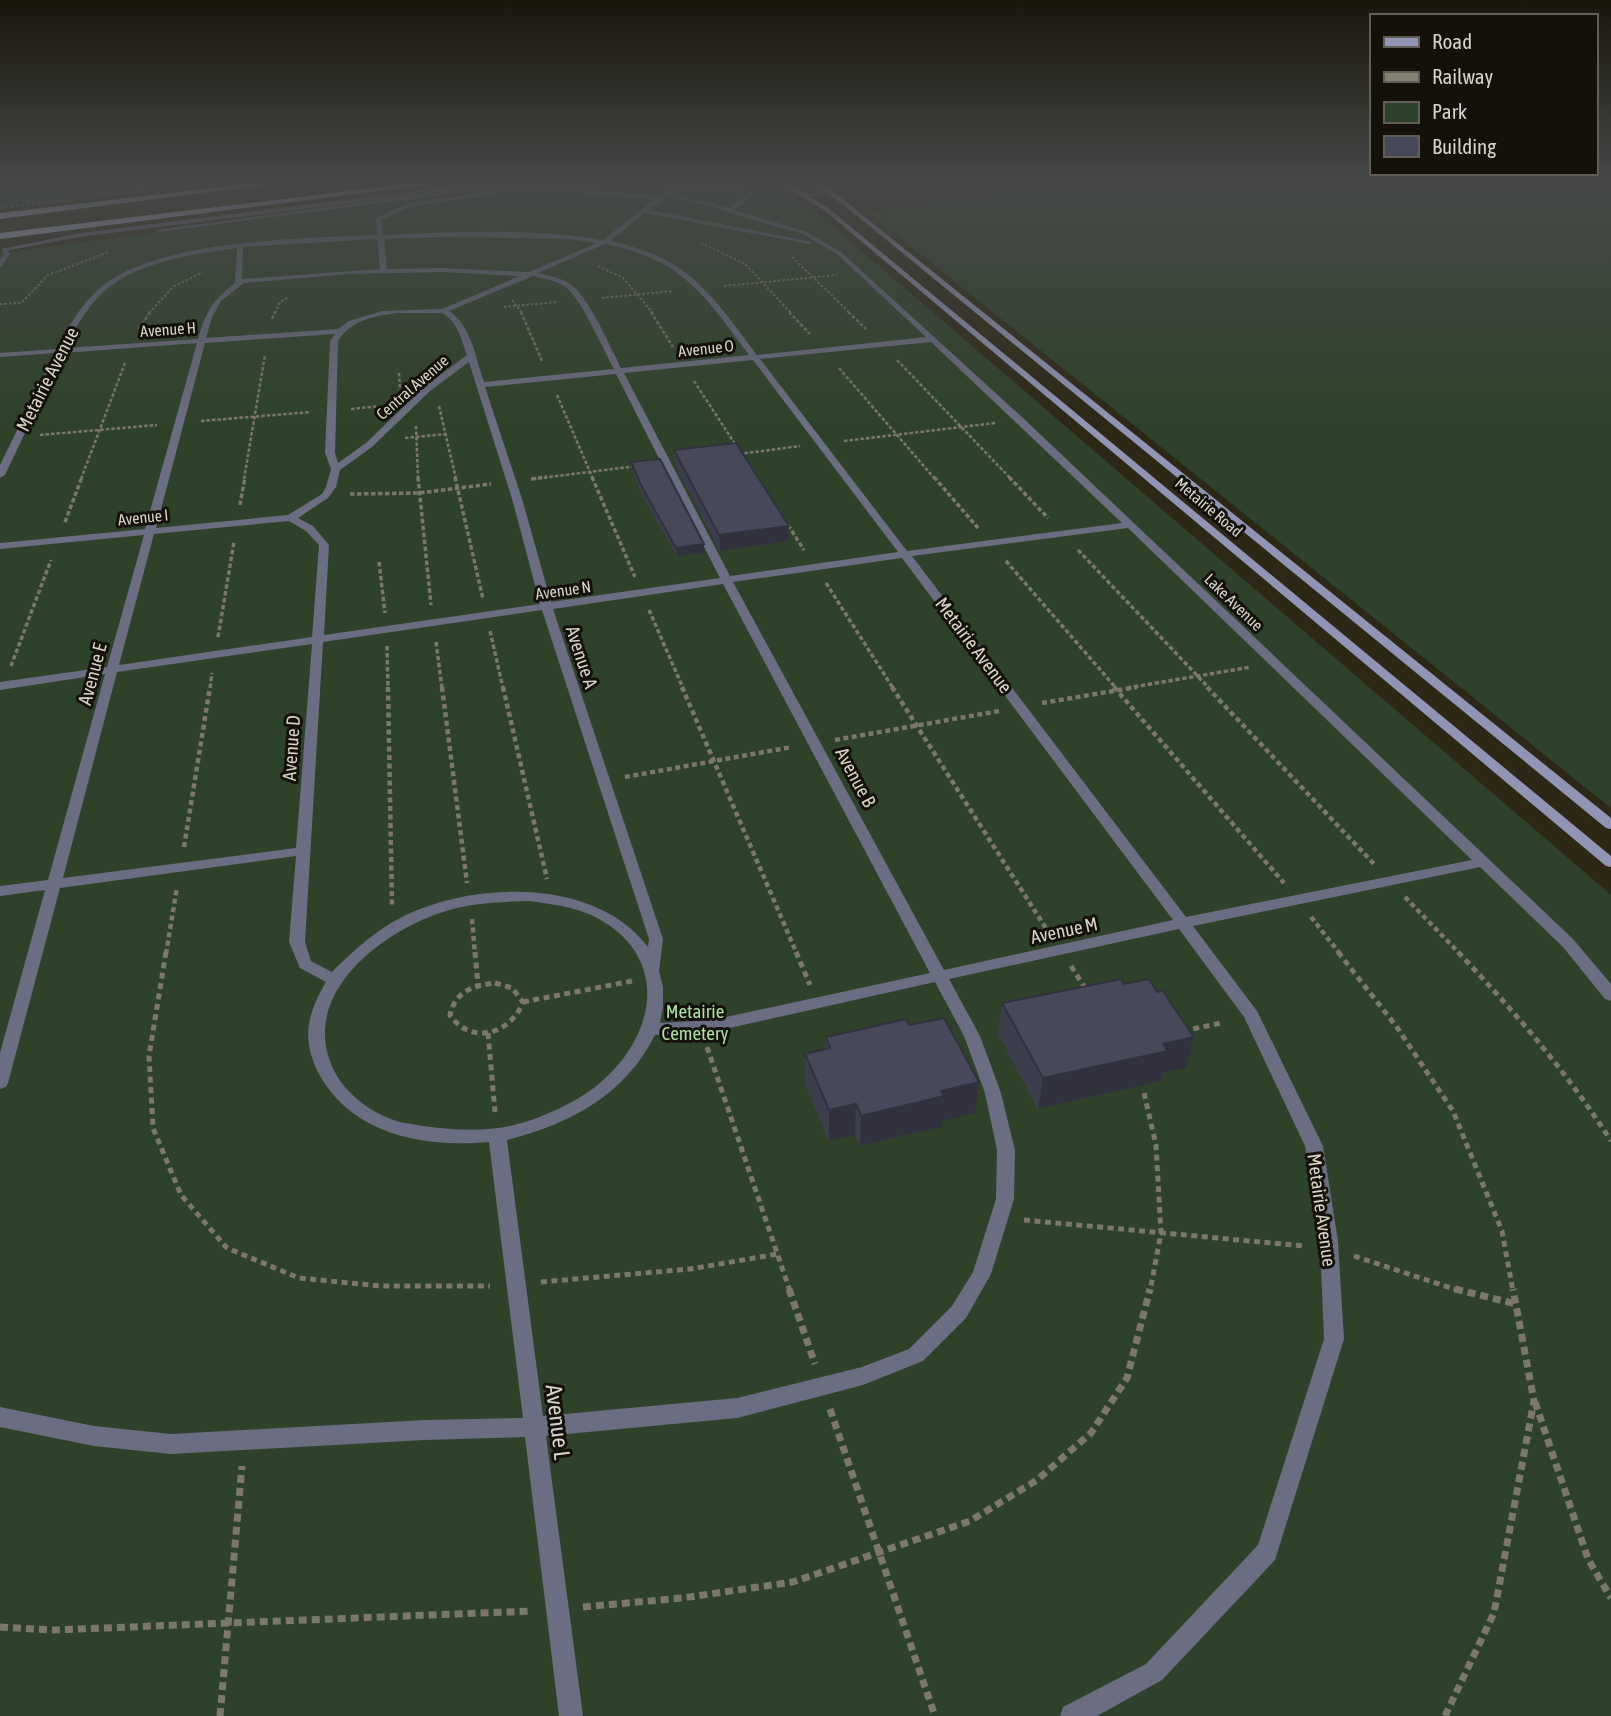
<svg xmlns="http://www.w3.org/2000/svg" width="1611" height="1716" viewBox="0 0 1611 1716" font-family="'Asap Condensed',sans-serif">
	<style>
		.green { fill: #2e4229 }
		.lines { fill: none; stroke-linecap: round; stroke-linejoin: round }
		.path-far5 { stroke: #7c7869; stroke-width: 2; stroke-dasharray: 2.5 2; stroke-linecap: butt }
		.path-far4 { stroke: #7c7869; stroke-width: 2.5; stroke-dasharray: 3.5 2; stroke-linecap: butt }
		.path-far3 { stroke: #7c7869; stroke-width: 3.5; stroke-dasharray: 4.5 2.5; stroke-linecap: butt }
		.path-far2 { stroke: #7c7869; stroke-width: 4.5; stroke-dasharray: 5 3.5; stroke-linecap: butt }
		.path-far1 { stroke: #7c7869; stroke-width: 5; stroke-dasharray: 6 4.5; stroke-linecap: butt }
		.path { stroke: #7c7869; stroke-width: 7; stroke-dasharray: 8 5; stroke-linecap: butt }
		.service { fill: #6b6d82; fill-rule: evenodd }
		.minor { fill: #6b6d82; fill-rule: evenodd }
		.tertiary { fill: #6b6d82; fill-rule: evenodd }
		.secondary { fill: #9194b5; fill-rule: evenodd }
		.motorway { fill: #cacef7; fill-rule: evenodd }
		.rail { stroke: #868273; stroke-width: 2.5; stroke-dasharray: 2 3.5; stroke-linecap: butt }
		.wall { fill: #3d3e4d }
		.shaded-wall { fill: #32323f }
		.building { fill: #47485a; stroke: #32323f; stroke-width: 2 }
		.labels { text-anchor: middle; stroke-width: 6; stroke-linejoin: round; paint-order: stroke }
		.far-street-label { font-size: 16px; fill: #d7d3c8; stroke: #131109 }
		.street-label { font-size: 19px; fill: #d7d3c8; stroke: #131109 }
		.park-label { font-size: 19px; fill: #abe0a0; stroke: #131109 }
		.near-street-label { font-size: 23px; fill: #d7d3c8; stroke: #131109 }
	</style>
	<rect width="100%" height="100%" fill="#2d2816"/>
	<g class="green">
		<path d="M0 182H218L0 208Z"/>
		<path d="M507 182H765L823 218 1611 895V1716H0V253L473 191Z"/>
		<path d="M1067 182H1611V808L868 212 1034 189Z"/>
	</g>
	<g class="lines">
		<g class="path-far5">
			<path d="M701 243 745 264 791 313"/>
			<path d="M792 257 850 313"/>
			<path d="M598 266 623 278 653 313"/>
			<path d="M724 286 837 275"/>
			<path d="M602 298 673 291"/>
			<path d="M512 300 522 313"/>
			<path d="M0 304 21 303 48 275 109 252"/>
			<path d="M504 307 558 302"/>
			<path d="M149 313 173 287 203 272"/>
			<path d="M275 313 280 302 289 297"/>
		</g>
		<g class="path-far4">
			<path d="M521 312 542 361"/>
			<path d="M651 312 673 347"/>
			<path d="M789 312 810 334"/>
			<path d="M848 312 866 329"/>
			<path d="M272 319 275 312"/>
			<path d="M139 329 150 312"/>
			<path d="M897 360 1011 479"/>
			<path d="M839 368 935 479"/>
			<path d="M399 373 400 390"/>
			<path d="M694 381 737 447"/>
			<path d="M557 395 593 479"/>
			<path d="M439 406 456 479"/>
			<path d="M351 409 380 406"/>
			<path d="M201 421 311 412"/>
			<path d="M416 426 418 479"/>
			<path d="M40 435 157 425"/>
			<path d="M405 438 446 434"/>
			<path d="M844 441 995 423"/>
			<path d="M739 454 800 446"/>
			<path d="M81 479 125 363"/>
			<path d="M244 479 265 355"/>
			<path d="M533 479 637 466"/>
		</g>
		<g class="path-far3">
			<path d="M418 477 431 605"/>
			<path d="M455 477 483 599"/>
			<path d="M592 477 635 577"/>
			<path d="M934 477 978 528"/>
			<path d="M1009 477 1048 518"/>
			<path d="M531 479 547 477"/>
			<path d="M350 494 419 493 491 484"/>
			<path d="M240 505 245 477"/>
			<path d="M65 522 82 477"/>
			<path d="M788 525 804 550"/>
			<path d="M1078 550 1209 688"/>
			<path d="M1006 561 1116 688"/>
			<path d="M379 562 385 613"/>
			<path d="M826 583 893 688"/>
			<path d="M649 610 683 688"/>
			<path d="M490 631 503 688"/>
			<path d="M218 637 234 542"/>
			<path d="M436 642 442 688"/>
			<path d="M387 646 388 688"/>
			<path d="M11 666 51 560"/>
			<path d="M210 688 212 673"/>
			<path d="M1127 688 1251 667"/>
		</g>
		<g class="path-far2">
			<path d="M388 687 392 906"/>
			<path d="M442 687 467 883"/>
			<path d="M503 687 547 879"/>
			<path d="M682 687 797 954"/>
			<path d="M892 687 1049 933"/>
			<path d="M1114 687 1284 883"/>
			<path d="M1207 687 1375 865"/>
			<path d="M1042 703 1137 687"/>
			<path d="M835 740 999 711"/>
			<path d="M625 777 792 747"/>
			<path d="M184 847 210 687"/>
			<path d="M1405 897 1460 954"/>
			<path d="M1311 917 1340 954"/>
			<path d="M472 919 475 954"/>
			<path d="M166 954 177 887"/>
		</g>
		<g class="path-far1">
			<path d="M166 952 149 1056 153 1128 181 1195 227 1248 299 1278 381 1286H490"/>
			<path d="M475 952 478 985"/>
			<path d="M796 952 810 985"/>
			<path d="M1338 952 1396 1026 1453 1111 1502 1231 1513 1291"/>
			<path d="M1458 952C1514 1011 1567 1072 1611 1141"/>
			<path d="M1071 966 1087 991"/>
			<path d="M495 983 512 988 523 1002C511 1034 471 1046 450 1015 455 992 473 985 495 983Z"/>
			<path d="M523 1002 632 981"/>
			<path d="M1183 1031 1221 1023"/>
			<path d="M488 1033 495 1112"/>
			<path d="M707 1047 790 1291"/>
			<path d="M1144 1093 1156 1145 1161 1233 1150 1291"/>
			<path d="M1024 1220 1304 1246"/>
			<path d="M1354 1256 1460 1291"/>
			<path d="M541 1282 690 1269 778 1254"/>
		</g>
		<g class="path">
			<path d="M789 1289 815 1364"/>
			<path d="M1455 1289 1516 1304"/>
			<path d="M1535 1402 1588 1559 1611 1598"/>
			<path d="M830 1409 935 1716"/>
			<path d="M583 1607 682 1598 793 1582 970 1521 1037 1480 1091 1433 1127 1378 1150 1289"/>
			<path d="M0 1627 53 1630 532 1611"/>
			<path d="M220 1716 242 1466"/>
			<path d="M1445 1716 1494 1613 1534 1401 1513 1289"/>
		</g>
		<g class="service">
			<path d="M676 182H683L680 185 755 192V194L734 210 805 231 841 252 1023 418 1573 939 1611 984V1001L1605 999 1563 947 1480 867 1193 926 1257 1011 1323 1146 1338 1241 1344 1339 1275 1560 1162 1680 1097 1716H1060L1063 1707 1146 1664 1258 1545 1324 1339 1320 1241 1305 1146 1244 1017 1179 929 949 979 980 1036 1001 1093 1015 1150 1014 1199 991 1274 966 1318 923 1361 863 1385 737 1418 546 1436 583 1716H559L525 1437 425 1440 171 1454 94 1446 0 1427V1407L94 1426 171 1434 425 1420 523 1418 489 1142C425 1148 352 1135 319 1074 301 1040 307 1014 326 982L300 968 289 942 296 856 60 888 8 1083 6 1087 0 1089V1053L45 890 0 896V886L48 880 105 674 0 690V682L107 667 144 535 0 549V543L145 529 197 343 63 353 5 475 0 478V465L55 353 0 357V353L58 349C69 324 83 301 105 284 163 240 304 238 377 235L376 218 409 203 502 189H572L659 196ZM676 188 747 194 729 208 669 194ZM502 193H572L655 199 603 240C532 228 456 232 383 235L381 220 410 207ZM666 196 715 207 745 218 801 233 837 254 926 337 757 355C710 293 690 258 610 241L645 213 809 244 812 242 649 210 665 199ZM450 237 570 239 597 243 529 272 442 268 387 269 384 239ZM377 239 380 269 242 279 243 247ZM605 244C683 259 705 296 749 355L621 368C611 348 590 301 574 287 564 278 550 276 538 273ZM237 248 235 283C212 301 206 311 198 339L66 348C75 328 86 309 102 293 136 262 193 254 237 248ZM442 272 520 276 442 309 382 311 349 321 338 329 206 338 212 317 221 301 244 283 348 274ZM533 276C545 279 560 281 569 290 584 305 603 349 614 369L484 382C476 359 471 325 449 311ZM398 313H442C458 322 461 339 467 355L424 387 366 443 338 463 335 453 338 341C352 319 375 316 398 313ZM335 334 330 341 325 453 331 469 326 487 322 494 288 515 156 528 205 343ZM931 342 1122 523 907 551 760 359ZM753 360 898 552 730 576 624 373ZM469 362 513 502 540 604 324 635 329 545 313 526 298 518 328 498 336 487 340 470 372 447 430 391ZM616 374 720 578 551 602 523 502 485 387ZM289 521 306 531 319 545 312 637 119 665 154 534ZM1128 528 1472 860 1186 917 912 556ZM902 558 1173 920 944 970 733 582ZM723 584 930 973 712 1020 660 1023 663 1007V987L659 971 663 939 553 609ZM542 610 649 939 648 947C596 878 476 881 404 916 376 930 354 950 332 972L311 961 305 942 323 642ZM312 644 296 848 63 878 117 672ZM529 901C550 904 571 906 591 915 670 952 659 1033 600 1083 576 1103 540 1119 510 1126 476 1133 439 1129 405 1123 379 1118 351 1099 337 1076 294 1001 375 935 440 913 468 903 500 902 529 901ZM935 982 964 1036 985 1093 997 1150 996 1199 973 1272 952 1306 909 1349 862 1367 737 1398 543 1416 507 1140C570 1124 625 1095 655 1035L712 1032Z"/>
			<path d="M1522 182H1555L1552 184Z"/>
			<path d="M5 247 10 254 0 268V260L4 254 2 249Z"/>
		</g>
		<g class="minor">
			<path d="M477 182H486L466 189 80 237 5 251 2 249 80 233 465 185Z"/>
			<path d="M829 190 831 193 803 197 800 195Z"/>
		</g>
		<path class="tertiary" d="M488 182H497L468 192 158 232 155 230 467 188Z"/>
		<g class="secondary">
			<path d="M779 182H786L828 208 1611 856V867L1606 866 824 210Z"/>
			<path d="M807 182C826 182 845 201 860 213L1611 818V829L1606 828 856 215 827 193Z"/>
		</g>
		<g class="motorway">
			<path d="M263 182H288L0 219V213Z"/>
			<path d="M424 182H449L0 239V233Z"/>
		</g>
		<path class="rail" d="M0 208 218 182"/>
	</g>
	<g class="wall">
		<path d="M847 182H1028L936 194V196L887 203Z"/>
		<path d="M674 450 789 541 720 551 675 465Z"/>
		<path d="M631 462 704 553 677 556 642 495 632 470Z"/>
		<path d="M1124 984 1157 992 1194 1037 1186 1068 1163 1073 1161 1081 1038 1109 998 1034 1002 1003Z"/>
		<path d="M909 1025 975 1113 942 1121 941 1127 860 1146 855 1135 829 1141 805 1084V1054L825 1049 826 1037Z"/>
	</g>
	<g class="shaded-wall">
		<path d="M947 182H1028L936 194V196L887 203V192Z"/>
		<path d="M789 526V541L720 551 719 535Z"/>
		<path d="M704 544V553L677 556 676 548Z"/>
		<path d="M1194 1037 1186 1068 1163 1073 1161 1081 1038 1109 1043 1078 1163 1044Z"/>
		<path d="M979 1082 975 1113 942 1121 941 1127 860 1146 861 1116 941 1091Z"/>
		<path d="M856 1104 855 1135 829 1141V1110Z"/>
	</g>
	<g class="building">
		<path d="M868 182H947L934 184 937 185 887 192Z"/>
		<path d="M736 443 789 526 719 535 674 450Z"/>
		<path d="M660 459 704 544 676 548 642 487 631 462Z"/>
		<path d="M1121 979 1124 984 1149 979 1157 992 1162 990 1194 1037 1163 1044 1168 1051 1043 1078 1002 1003Z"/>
		<path d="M944 1018 979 1082 941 1091 944 1096 861 1116 856 1104 829 1110 805 1054 830 1048 826 1037 906 1019 909 1025Z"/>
	</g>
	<linearGradient id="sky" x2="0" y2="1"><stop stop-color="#19160c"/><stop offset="0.43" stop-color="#464847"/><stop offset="1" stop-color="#464847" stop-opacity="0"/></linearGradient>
	<rect width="1611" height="422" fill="url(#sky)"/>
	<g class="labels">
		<g class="far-street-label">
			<text transform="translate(168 329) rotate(-4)" y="6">Avenue H</text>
			<text transform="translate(706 348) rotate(-6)" y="6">Avenue O</text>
			<text transform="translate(412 387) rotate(-41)" y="6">Central Avenue</text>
			<text transform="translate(1209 507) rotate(40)" y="6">Metairie Road</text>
			<text transform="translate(143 517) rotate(-6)" y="6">Avenue I</text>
			<text transform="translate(563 590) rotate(-8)" y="6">Avenue N</text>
			<text transform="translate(1234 602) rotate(44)" y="6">Lake Avenue</text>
		</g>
		<g class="street-label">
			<text transform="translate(47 379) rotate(-63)" y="7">Metairie Avenue</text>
			<text transform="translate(974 645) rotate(53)" y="7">Metairie Avenue</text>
			<text transform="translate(582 657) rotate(72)" y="7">Avenue A</text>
			<text transform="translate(92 674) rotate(-75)" y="7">Avenue E</text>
			<text transform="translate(291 748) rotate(-86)" y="7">Avenue D</text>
			<text transform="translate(856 777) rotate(62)" y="7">Avenue B</text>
			<text transform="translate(1064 930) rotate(-12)" y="7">Avenue M</text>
			<text transform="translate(1322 1210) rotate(82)" y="7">Metairie Avenue</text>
		</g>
		<g class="park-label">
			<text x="695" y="1018">Metairie<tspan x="695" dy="22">Cemetery</tspan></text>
		</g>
		<g class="near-street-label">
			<text transform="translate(558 1422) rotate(83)" y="8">Avenue L</text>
		</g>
	</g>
	<rect x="1370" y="14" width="228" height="161" fill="#131109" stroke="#615f55" stroke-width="2"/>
	<rect x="1384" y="37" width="35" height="10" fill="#9194b5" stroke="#615f55" stroke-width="2"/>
	<text x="1432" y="49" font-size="21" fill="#d7d3c8">Road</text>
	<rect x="1384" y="72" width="35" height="10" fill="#868273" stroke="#615f55" stroke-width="2"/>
	<text x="1432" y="84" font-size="21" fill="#d7d3c8">Railway</text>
	<rect x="1384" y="102" width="35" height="21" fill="#2e4229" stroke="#615f55" stroke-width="2"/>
	<text x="1432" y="119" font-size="21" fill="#d7d3c8">Park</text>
	<rect x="1384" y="136" width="35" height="21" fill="#47485a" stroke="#615f55" stroke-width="2"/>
	<text x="1432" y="154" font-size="21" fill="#d7d3c8">Building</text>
</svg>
